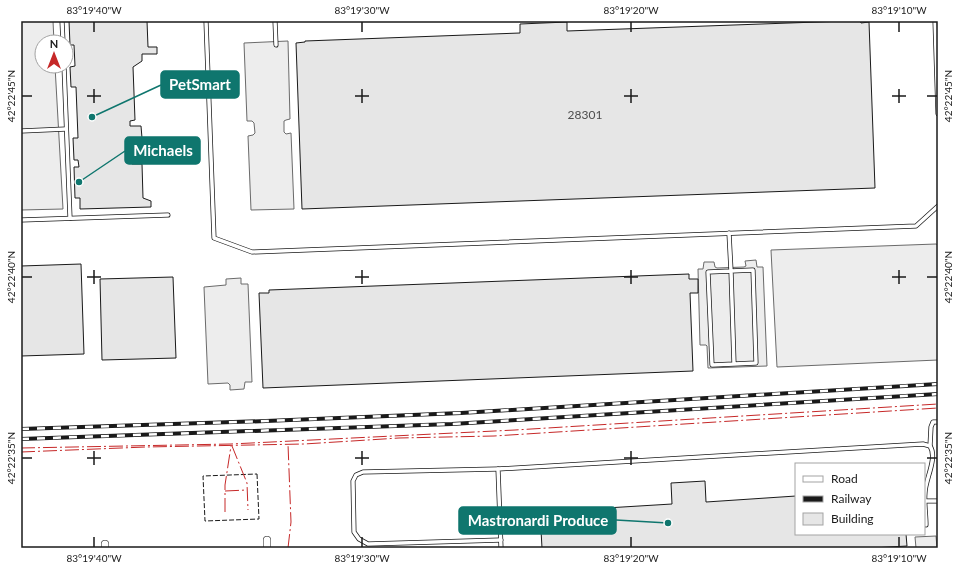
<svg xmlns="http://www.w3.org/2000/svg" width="959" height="569" viewBox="0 0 959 569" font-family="Lato,sans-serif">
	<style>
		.built { fill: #ededed; stroke: #6a6a6a }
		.building { fill: #e6e6e6; stroke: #1a1a1a }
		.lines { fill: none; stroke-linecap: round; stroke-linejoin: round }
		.lane-casing { stroke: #1a1a1a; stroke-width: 5 }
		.street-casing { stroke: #1a1a1a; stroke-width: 8 }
		.lane { stroke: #fff; stroke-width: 3.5 }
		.street { stroke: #fff; stroke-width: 7 }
		.rail-casing { stroke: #1a1a1a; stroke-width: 4 }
		.rail { stroke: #fff; stroke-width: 2.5; stroke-dasharray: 8; stroke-linecap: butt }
		.fence { stroke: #1a1a1a; stroke-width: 1; stroke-dasharray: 5 2; stroke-linecap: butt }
		.power { stroke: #c62828; stroke-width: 1; stroke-dasharray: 14 3 2 3; stroke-linecap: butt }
		.ticks { fill: none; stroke: #1a1a1a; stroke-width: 1.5 }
		.labels { text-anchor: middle; stroke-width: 3; stroke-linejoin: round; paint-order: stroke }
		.number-label { font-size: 12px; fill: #4d4d4d }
		.leader { fill: none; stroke: #0f766e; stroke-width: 1.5 }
		.callout-dot { fill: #0f766e; stroke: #fff; stroke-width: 1.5 }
		.callout { fill: #0f766e; stroke: #0f766e; stroke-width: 1.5 }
		.callout-label { font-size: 15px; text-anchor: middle; font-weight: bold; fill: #fff }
		.neatline { fill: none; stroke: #1a1a1a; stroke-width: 1.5 }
		.ticks-label { font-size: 10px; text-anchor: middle; fill: #1a1a1a }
	</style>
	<rect width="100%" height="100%" fill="#fff"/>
	<g class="built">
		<path d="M21 21H53L54 42H42V66H55L63 209 21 210Z"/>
		<path d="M288 41 290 119 286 120 284 121V132L286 134 291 133 294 209 251 210 248 136 253 135 255 133 254 123 252 121H247L244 43Z"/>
		<path d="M936 244 938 245V360L777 367 771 250Z"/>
		<path d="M756 260 757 267H763L767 366 708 368 707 346 706 345H700L698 269H703L704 262H714L715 267 717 268 744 267 746 266 745 261Z"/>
		<path d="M241 278V284H248L252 382H245L244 389 230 390V385L228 383 208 384 204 287 226 285V279Z"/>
		<path d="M936 536 937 548H916L915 537Z"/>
	</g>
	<g class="building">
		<path d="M69 21H147L148 47H157V54H142V61L133 67 135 120 130 121V126H141L142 138 131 144 132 164H142L143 198 151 201V207L80 209V198H75L74 167H79L78 160H74L73 138H78L76 87H71L70 67 75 66 74 45H70Z"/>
		<path d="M845 21H860L861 23 869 22 875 188 302 209 296 43 305 42V41L520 33V24L567 22V31Z"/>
		<path d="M81 264 84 354 21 356V266Z"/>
		<path d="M689 274V279H698V293H690L693 371 263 388 259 293H269V290Z"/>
		<path d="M173 277 176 358 102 360 100 279Z"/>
		<path d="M705 481 706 502 796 496V534H906L907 546 873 548H542L540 512 672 504 671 483Z"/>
	</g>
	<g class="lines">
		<defs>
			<g id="lane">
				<path d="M62 21 63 42"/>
				<path d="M206 21 214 238 252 252 916 226 938 206"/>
				<path d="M275 21 276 45"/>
				<path d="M935 21 938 114"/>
				<path d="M64 66 70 218"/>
				<path d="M21 131 66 129"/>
				<path d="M21 220 168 215"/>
				<path d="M729 233 731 271 753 270 756 363 712 365 708 272 731 271 734 364"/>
				<path d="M930 446 931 427 933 422H938"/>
				<path d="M498 469 363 472 356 475 353 481 354 532 359 539 368 544 501 540"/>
				<path d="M925 501H938"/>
				<path d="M501 548 498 469 923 444 930 446C938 458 925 480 925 493 924 503 926 515 926 525"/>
			</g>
			<g id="street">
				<path d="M267 540V548"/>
				<path d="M105 544V548"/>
			</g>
		</defs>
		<use href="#lane" class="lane-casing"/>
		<use href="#street" class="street-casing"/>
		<use href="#lane" class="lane"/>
		<use href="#street" class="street"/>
		<defs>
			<g id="rail">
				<path d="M21 429 266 421 461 413 938 384"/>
				<path d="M21 439 452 424 938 394"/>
			</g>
		</defs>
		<use href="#rail" class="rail-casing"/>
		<use href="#rail" class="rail"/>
		<path class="fence" d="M257 474 259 519 205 521 203 476Z"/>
		<g class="power">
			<path d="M232 446 247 483 248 510"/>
			<path d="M21 448 231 444 515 430 938 404"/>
			<path d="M21 452 146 447 304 444 352 441 399 438 494 436 938 408"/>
			<path d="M225 491 247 490"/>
			<path d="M225 512V485L231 446"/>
			<path d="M288 548 291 522 288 444"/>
		</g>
	</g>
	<path class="ticks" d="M94 22V32M362 22V32M631 22V32M899 22V32M94 89V103M362 89V103M631 89V103M899 89V103M22 96H32M87 96H101M355 96H369M624 96H638M892 96H906M927 96H937M94 270V284M362 270V284M631 270V284M899 270V284M22 277H32M87 277H101M355 277H369M624 277H638M892 277H906M927 277H937M94 451V465M362 451V465M631 451V465M22 458H32M87 458H101M355 458H369M624 458H638M927 458H937M94 537V547M362 537V547M631 537V547M899 537V547"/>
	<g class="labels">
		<g class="number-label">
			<text x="585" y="119">28301</text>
		</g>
	</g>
	<path class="leader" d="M92 117L161 85M79 182L125 151M668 523L616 520"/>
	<g class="callout-dot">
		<circle cx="92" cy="117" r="4"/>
		<circle cx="79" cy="182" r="4"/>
		<circle cx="668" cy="523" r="4"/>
	</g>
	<g class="callout">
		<rect x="161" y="71" width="78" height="27" rx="4"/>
		<rect x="125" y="137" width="75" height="27" rx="4"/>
		<rect x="459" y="507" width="157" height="27" rx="4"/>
	</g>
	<g class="callout-label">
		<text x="200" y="90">PetSmart</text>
		<text x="163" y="156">Michaels</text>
		<text x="538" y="526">Mastronardi Produce</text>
	</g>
	<rect width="959" height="569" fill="none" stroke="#ffffff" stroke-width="44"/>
	<rect x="795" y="463" width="130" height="72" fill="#ffffff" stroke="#a3a3a3"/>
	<rect x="803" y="476" width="20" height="6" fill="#ffffff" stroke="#a3a3a3"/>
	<text x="831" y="483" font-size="12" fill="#1a1a1a">Road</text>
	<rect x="803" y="496" width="20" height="6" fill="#1a1a1a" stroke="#a3a3a3"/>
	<text x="831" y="503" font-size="12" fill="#1a1a1a">Railway</text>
	<rect x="803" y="513" width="20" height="12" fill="#e6e6e6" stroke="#a3a3a3"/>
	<text x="831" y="523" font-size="12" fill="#1a1a1a">Building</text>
	<g transform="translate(54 54)"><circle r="19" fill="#ffffff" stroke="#a3a3a3"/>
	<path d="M0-3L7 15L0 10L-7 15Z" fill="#c62828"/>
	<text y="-6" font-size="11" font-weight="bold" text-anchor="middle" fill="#1a1a1a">N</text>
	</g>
	<rect x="22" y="22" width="915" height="525" class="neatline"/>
	<g class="ticks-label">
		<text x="94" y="14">83°19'40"W</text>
		<text x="362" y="14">83°19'30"W</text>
		<text x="631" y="14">83°19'20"W</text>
		<text x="899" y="14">83°19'10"W</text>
		<text transform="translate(11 96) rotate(-90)" y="4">42°22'45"N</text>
		<text transform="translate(948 96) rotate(-90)" y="4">42°22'45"N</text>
		<text transform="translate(11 277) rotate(-90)" y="4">42°22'40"N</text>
		<text transform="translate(948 277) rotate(-90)" y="4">42°22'40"N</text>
		<text transform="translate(11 458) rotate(-90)" y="4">42°22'35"N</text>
		<text transform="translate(948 458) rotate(-90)" y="4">42°22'35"N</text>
		<text x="94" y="562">83°19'40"W</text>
		<text x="362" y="562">83°19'30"W</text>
		<text x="631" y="562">83°19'20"W</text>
		<text x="899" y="562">83°19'10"W</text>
	</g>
</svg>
